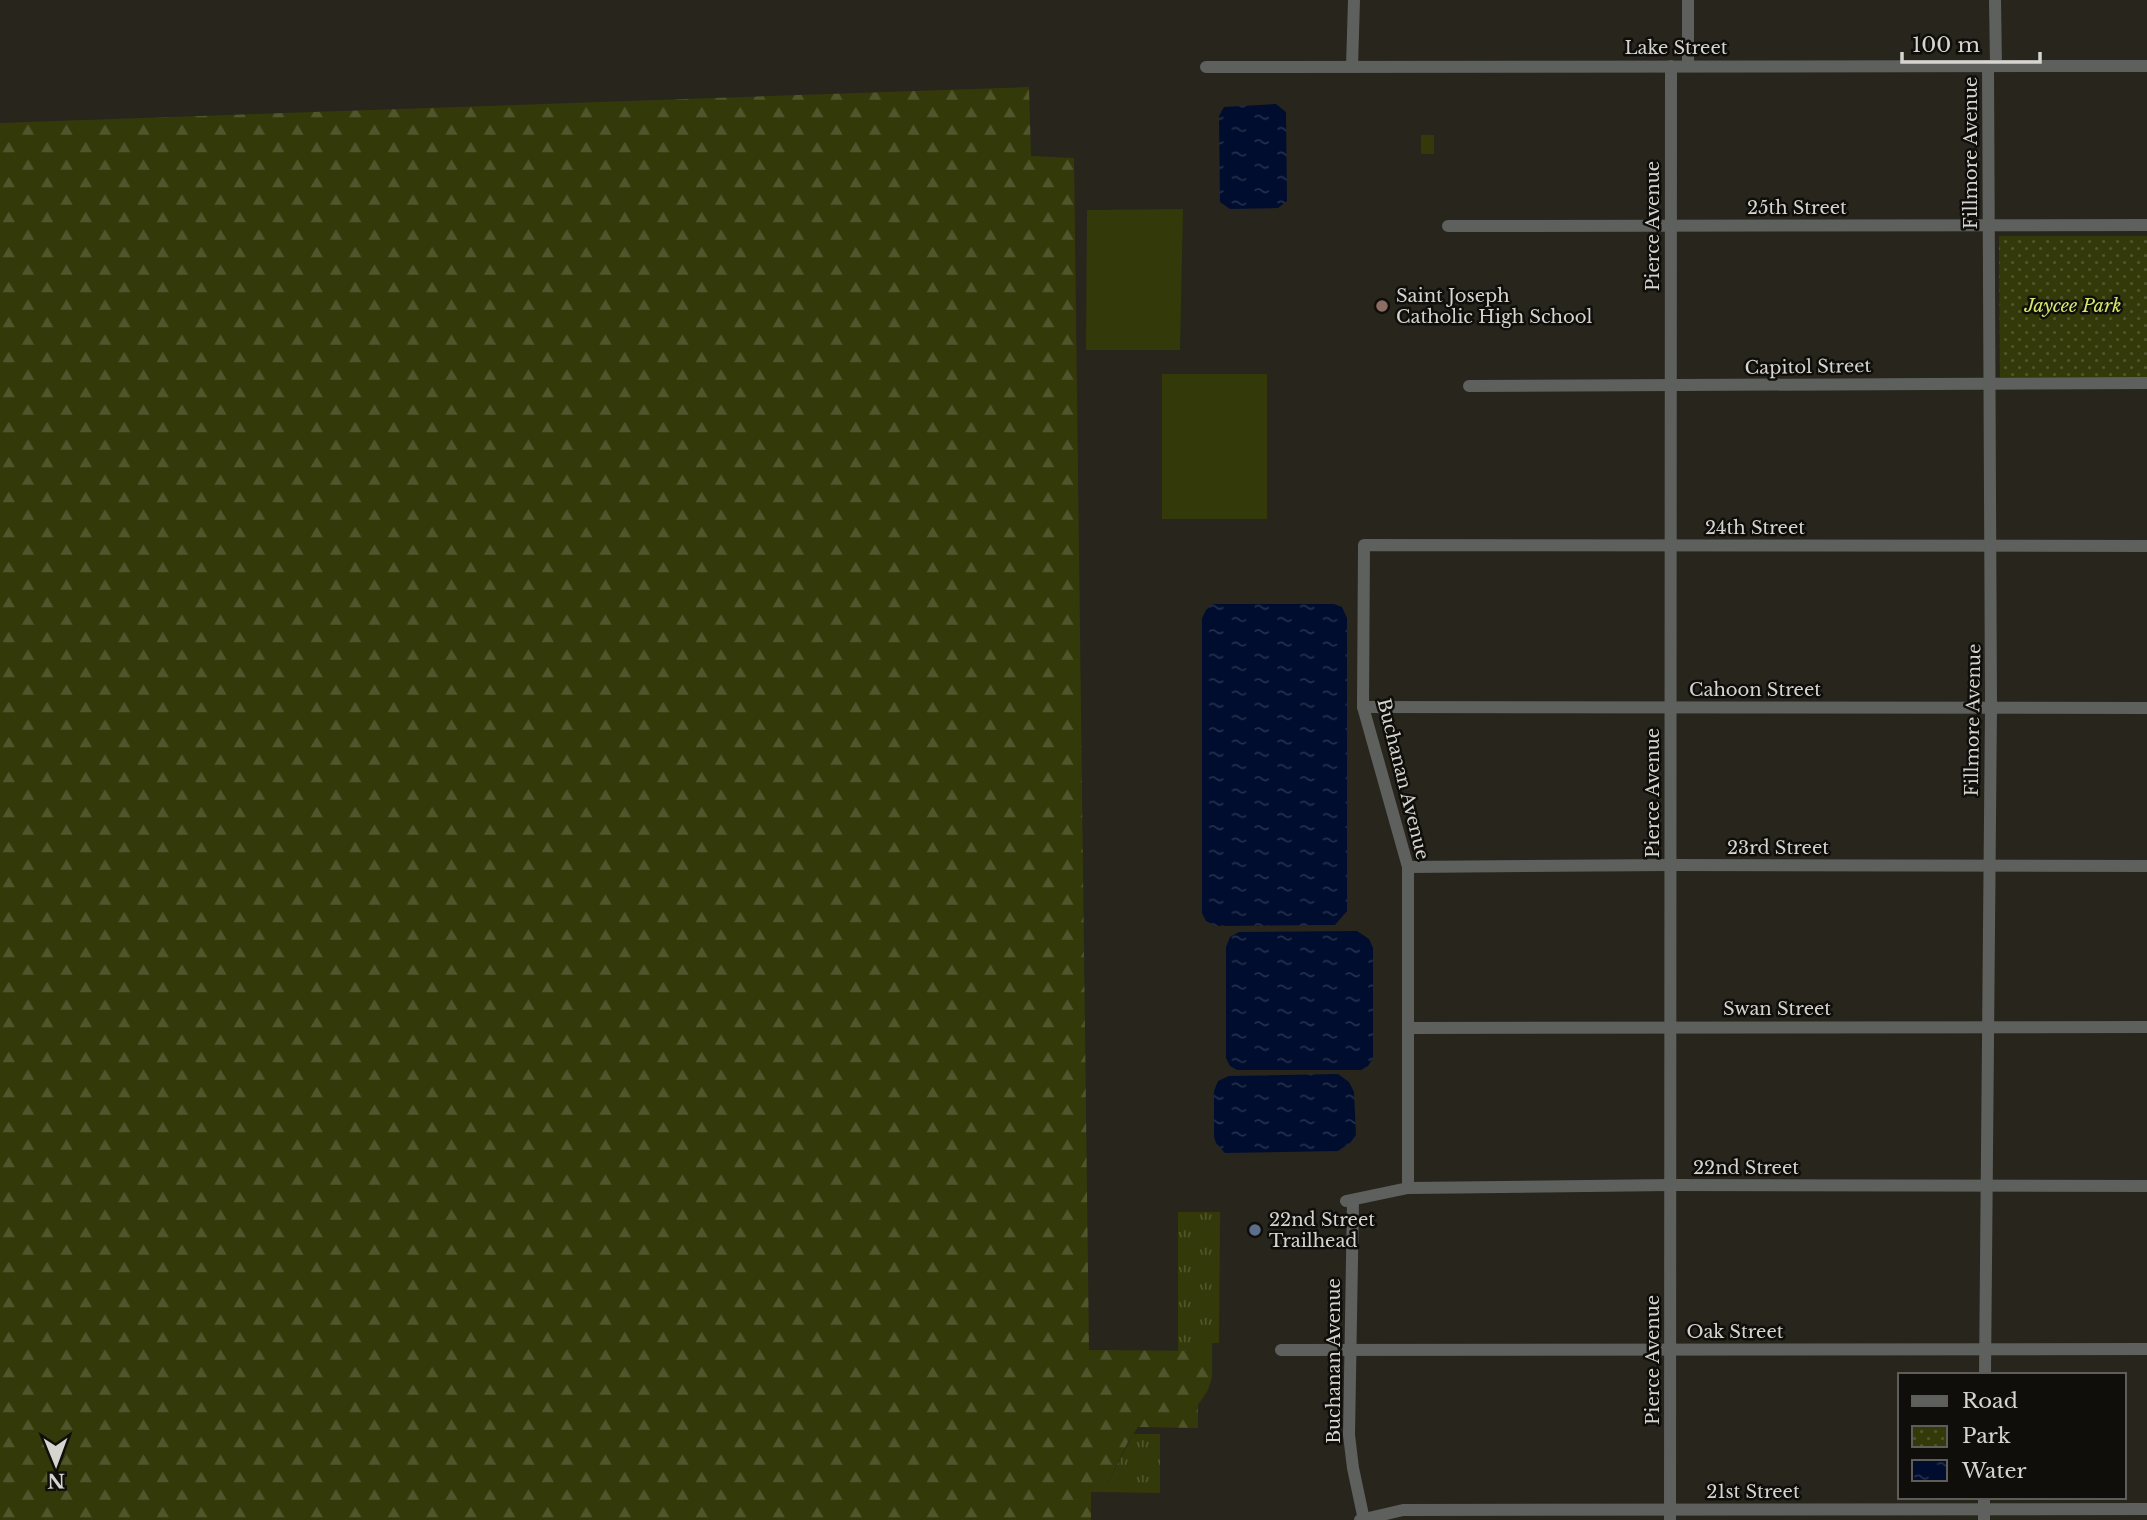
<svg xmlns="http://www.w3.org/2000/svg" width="2147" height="1520" viewBox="0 0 2147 1520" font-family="'Libre Baskerville',serif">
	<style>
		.grass { fill: url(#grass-tufts) }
		.forest { fill: url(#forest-firs) }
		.park { fill: url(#park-dots) }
		.garden { fill: #343909 }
		.water { fill: url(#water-ripples) }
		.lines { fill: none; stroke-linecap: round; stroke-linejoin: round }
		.minor { stroke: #5d605d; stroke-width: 12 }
		.education-dot { fill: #8d6e63; stroke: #0f0e0b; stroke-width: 2.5 }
		.service-dot { fill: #5c6f8a; stroke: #0f0e0b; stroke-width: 2.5 }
		.labels { text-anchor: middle; stroke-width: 5; stroke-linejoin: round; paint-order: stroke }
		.street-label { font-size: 18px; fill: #d6d4cf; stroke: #0f0e0b }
		.poi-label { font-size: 18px; fill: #d6d4cf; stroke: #0f0e0b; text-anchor: start }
		.park-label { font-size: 18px; font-style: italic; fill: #d8e86b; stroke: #0f0e0b }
	</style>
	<defs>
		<pattern id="grass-tufts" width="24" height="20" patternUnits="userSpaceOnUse" patternTransform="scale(1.75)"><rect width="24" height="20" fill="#343909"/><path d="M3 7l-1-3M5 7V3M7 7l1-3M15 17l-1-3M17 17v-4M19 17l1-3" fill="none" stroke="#51552c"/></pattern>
		<pattern id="forest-firs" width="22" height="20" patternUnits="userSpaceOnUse" patternTransform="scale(1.75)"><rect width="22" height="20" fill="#343909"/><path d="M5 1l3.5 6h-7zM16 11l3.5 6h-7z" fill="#51552c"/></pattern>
		<pattern id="park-dots" width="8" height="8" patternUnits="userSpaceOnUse" patternTransform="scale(1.75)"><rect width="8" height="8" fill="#343909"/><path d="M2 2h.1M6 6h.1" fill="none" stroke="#51552c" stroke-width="1.8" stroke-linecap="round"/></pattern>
		<pattern id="water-ripples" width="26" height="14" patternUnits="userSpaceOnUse" patternTransform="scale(1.75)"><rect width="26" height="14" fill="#000d2e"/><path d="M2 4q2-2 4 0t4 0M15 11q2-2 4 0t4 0" fill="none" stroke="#242f4b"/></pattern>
	</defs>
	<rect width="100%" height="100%" fill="#28251d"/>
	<g class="grass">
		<path d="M1178 1212H1220L1219 1343H1212V1351H1178Z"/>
		<path d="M1133 1434H1160V1493L1103 1492Z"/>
	</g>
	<path class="forest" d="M1029 87 1031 156 1074 158 1089 1350 1212 1351V1377L1208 1390 1198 1405V1428L1138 1427 1128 1442 1103 1492H1091V1520H0V123Z"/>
	<path class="park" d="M1999 236H2147V377H2000Z"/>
	<g class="garden">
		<rect x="1421" y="135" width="13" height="19"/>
		<path d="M1183 209 1180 350H1086L1087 210Z"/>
		<rect x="1162" y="374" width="105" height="145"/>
	</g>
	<g class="water">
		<path d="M1276 104 1286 112 1287 201 1278 208 1230 209 1220 202 1219 116 1224 107Z"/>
		<path d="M1213 604H1334L1342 607 1347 618V911L1335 925 1216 926 1206 921 1202 913V618L1206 610Z"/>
		<path d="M1357 931 1369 939 1373 948V1058L1368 1066 1361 1070H1237L1230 1066 1226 1058V947L1230 937 1239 932Z"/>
		<path d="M1338 1074 1349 1082 1354 1092 1356 1135 1350 1143 1338 1151 1225 1153 1216 1143 1214 1137V1091L1218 1081 1229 1076Z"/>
	</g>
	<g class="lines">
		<g class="minor">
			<path d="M1995 0 1996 66"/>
			<path d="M1688 66V0"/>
			<path d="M1206 67 2147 66"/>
			<path d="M1352 67 1354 0"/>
			<path d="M1448 226 2147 225"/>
			<path d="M1469 386 2147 383"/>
			<path d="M1363 707 2147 708"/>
			<path d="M1408 867 1671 865 2147 866"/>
			<path d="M1408 1028 2147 1027"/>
			<path d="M1408 1188V867L1363 707 1364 545 2147 546"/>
			<path d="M1346 1201 1408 1188 1671 1185 2147 1186"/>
			<path d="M1353 1201 1349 1435 1353 1468 1364 1520"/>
			<path d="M1281 1350 2147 1349"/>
			<path d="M1985 1375 1991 707 1988 66"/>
			<path d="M1360 1520 1403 1510 2147 1509"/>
			<path d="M1670 1520 1671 66"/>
			<path d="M1984 1520V1497"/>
		</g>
	</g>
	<circle class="education-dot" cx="1382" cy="306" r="7"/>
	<circle class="service-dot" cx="1255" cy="1230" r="7"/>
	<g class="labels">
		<g class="street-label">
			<text x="1676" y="54">Lake Street</text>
			<text transform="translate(1971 153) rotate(-90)" y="6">Fillmore Avenue</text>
			<text x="1797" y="214">25th Street</text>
			<text transform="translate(1653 226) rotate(-90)" y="6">Pierce Avenue</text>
			<text transform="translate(1808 367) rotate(-1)" y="6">Capitol Street</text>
			<text x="1755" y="534">24th Street</text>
			<text x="1755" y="696">Cahoon Street</text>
			<text transform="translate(1973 720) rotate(-89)" y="6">Fillmore Avenue</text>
			<text transform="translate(1403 779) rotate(76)" y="6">Buchanan Avenue</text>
			<text transform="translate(1653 793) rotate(-90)" y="6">Pierce Avenue</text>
			<text x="1778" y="854">23rd Street</text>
			<text x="1777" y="1015">Swan Street</text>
			<text x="1746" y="1174">22nd Street</text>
			<text x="1735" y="1338">Oak Street</text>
			<text transform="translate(1653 1360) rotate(-90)" y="6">Pierce Avenue</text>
			<text transform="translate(1334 1361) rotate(-90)" y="6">Buchanan Avenue</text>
			<text x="1753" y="1498">21st Street</text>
		</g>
		<g class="poi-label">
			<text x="1396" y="302">Saint Joseph<tspan x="1396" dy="21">Catholic High School</tspan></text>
			<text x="1269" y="1226">22nd Street<tspan x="1269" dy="21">Trailhead</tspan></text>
		</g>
		<g class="park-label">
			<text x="2073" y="312">Jaycee Park</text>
		</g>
	</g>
	<rect x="1898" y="1373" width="228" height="126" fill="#0f0e0b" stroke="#5f5d59" stroke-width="2"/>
	<rect x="1912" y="1396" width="35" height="10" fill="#5d605d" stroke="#5f5d59" stroke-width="2"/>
	<text x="1962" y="1408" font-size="21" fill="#d6d4cf">Road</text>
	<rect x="1912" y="1426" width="35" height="21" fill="url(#park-dots)" stroke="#5f5d59" stroke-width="2"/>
	<text x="1962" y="1443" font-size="21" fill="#d6d4cf">Park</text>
	<rect x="1912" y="1460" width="35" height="21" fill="url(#water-ripples)" stroke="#5f5d59" stroke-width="2"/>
	<text x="1962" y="1478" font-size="21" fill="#d6d4cf">Water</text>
	<g transform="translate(56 1464) rotate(179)" stroke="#0f0e0b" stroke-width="5" paint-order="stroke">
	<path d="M0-5L12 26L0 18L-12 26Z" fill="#d6d4cf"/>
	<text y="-10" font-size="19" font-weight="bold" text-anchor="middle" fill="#d6d4cf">N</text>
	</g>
	<path d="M1902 52v10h138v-10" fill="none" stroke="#d6d4cf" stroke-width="3.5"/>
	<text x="1912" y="52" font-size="21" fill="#d6d4cf" stroke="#0f0e0b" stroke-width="5" paint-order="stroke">100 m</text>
</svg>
